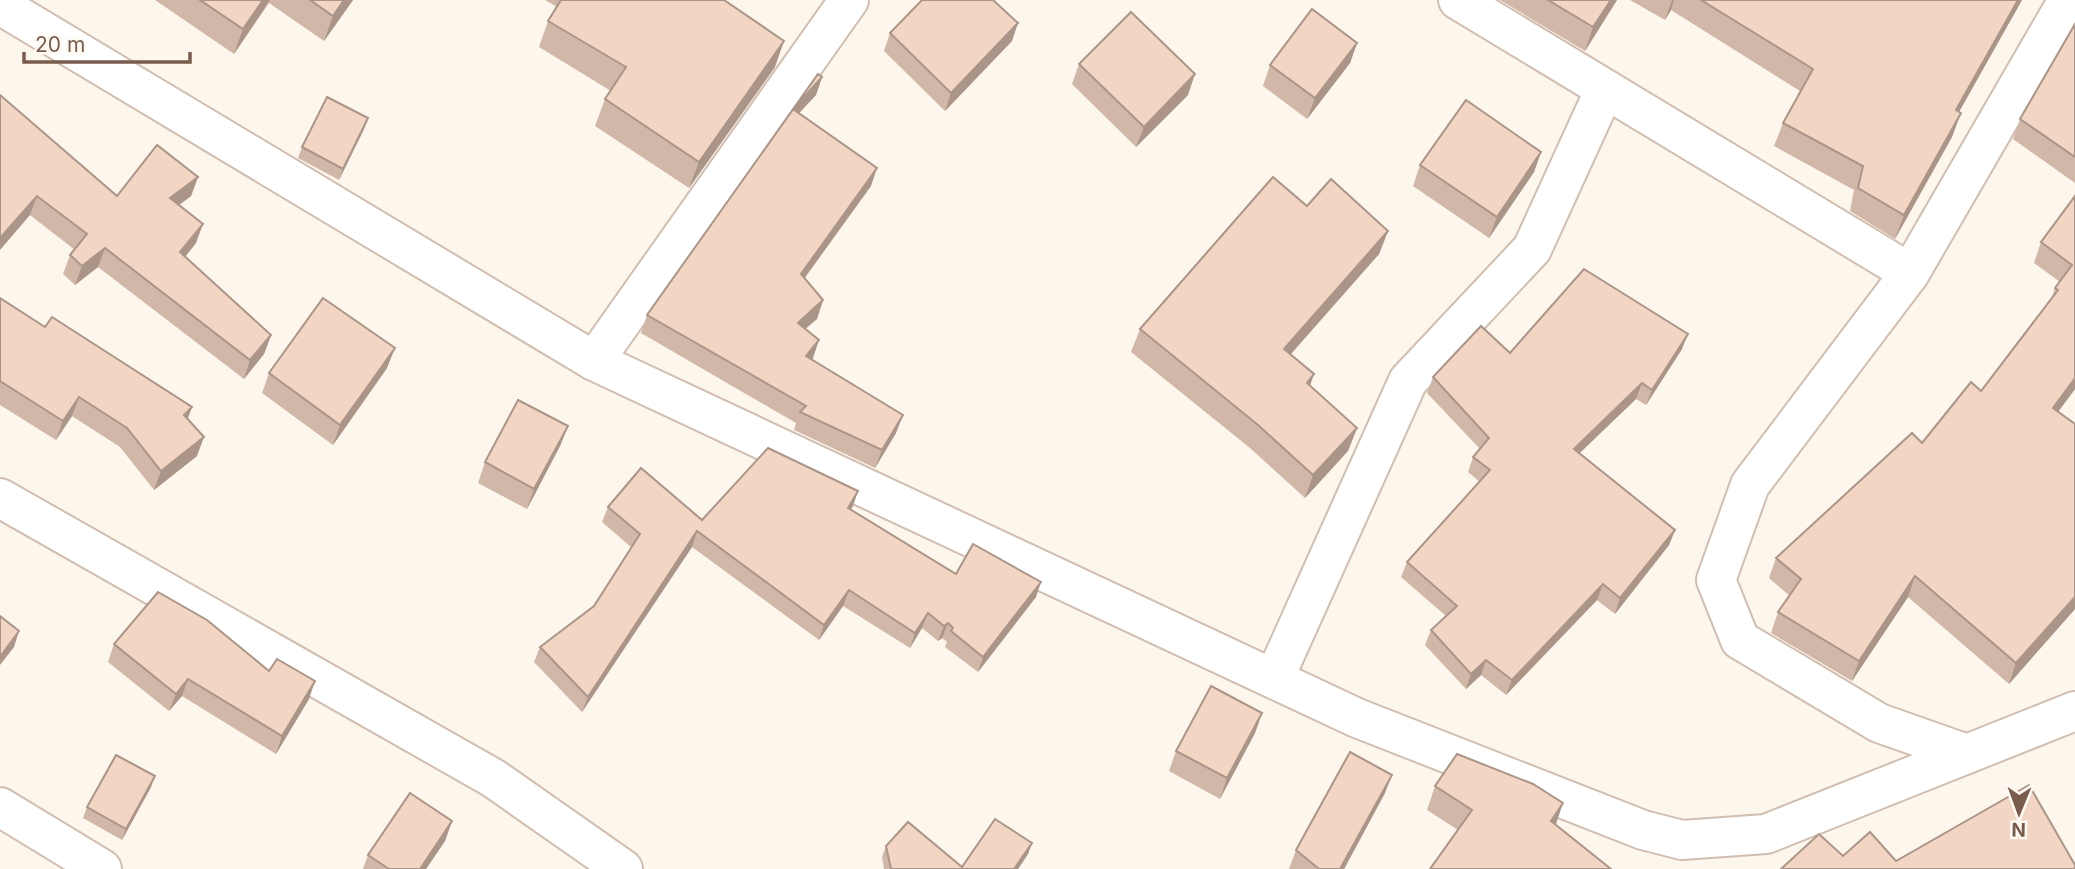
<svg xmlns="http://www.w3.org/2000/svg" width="2075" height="869" viewBox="0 0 2075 869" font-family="Inter,sans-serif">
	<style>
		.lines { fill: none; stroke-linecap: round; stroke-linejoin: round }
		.minor-casing { stroke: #d1beb0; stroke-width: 42 }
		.minor { stroke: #fff; stroke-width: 38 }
		.wall { fill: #d1b7a8 }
		.shaded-wall { fill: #aa9588 }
		.building { fill: #f3d5c3; stroke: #aa9588; stroke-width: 2 }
	</style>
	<rect width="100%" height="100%" fill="#fdf6ec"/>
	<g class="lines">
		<defs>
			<g id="minor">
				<path d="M1458 0 1910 273"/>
				<path d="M0 5 594 361 1357 718 1643 830 1682 840 1766 834 2075 711"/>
				<path d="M594 361 849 0"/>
				<path d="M0 498 493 778 623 869"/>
				<path d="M1274 679 1408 381 1532 249 1605 89"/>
				<path d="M1967 754 1879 723 1740 640 1716 580 1750 485 1910 273 2068 0"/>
				<path d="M0 807 102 869"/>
			</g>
		</defs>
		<use href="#minor" class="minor-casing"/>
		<use href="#minor" class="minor"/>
	</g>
	<g class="wall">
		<path d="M155 0H353L324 41 269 3 234 54Z"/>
		<path d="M545 0H724L775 67 689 188 595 126 605 99 611 91 539 47 548 21 557 7Z"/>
		<path d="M1500 0H1617L1585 51Z"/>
		<path d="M1630 0H2022L1959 112 1952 137 1895 239 1850 211 1854 190 1774 146 1783 123 1800 91 1671 10 1665 20Z"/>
		<path d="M2075 24V183L2013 139 2020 119Z"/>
		<path d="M890 33 1012 41 945 111 884 51Z"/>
		<path d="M1357 43 1350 63 1307 119 1263 86 1270 65Z"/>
		<path d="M1079 64 1188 95 1136 147 1072 84Z"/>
		<path d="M822 77 816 95 799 113 871 186 805 278 823 300 817 319 805 329 813 358 812 359 896 433 875 468 794 430 796 423 641 333 647 315Z"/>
		<path d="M0 95 117 196 198 177 191 196 179 205 196 243 185 256 271 335 264 354 244 379 98 267 75 285 63 274 70 255 75 250 30 215Z"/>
		<path d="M368 118 364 129 339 180 298 158 302 147Z"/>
		<path d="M1541 152 1534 172 1489 238 1413 186 1420 165Z"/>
		<path d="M2075 196V389L2058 412 2075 609 2009 684 1908 597 1852 681 1771 633 1778 612 1790 596 1769 578 1776 558 1922 443 1981 391 2051 300 2055 288 2060 282 2034 263 2041 242Z"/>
		<path d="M1307 206 1388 231 1379 254 1290 355 1310 386 1357 428 1348 451 1305 498 1250 448 1131 352 1140 329Z"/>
		<path d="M0 298 45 327 192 407 187 419 197 456 154 490 120 447 72 416 56 440 0 405Z"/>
		<path d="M1682 349 1646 405 1636 399 1580 453 1675 530 1669 545 1615 614 1597 600 1506 695 1481 675 1466 689 1425 645 1431 630 1446 616 1401 577 1407 562 1480 482 1468 472 1473 457 1480 449 1427 393 1433 377 1510 353Z"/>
		<path d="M387 368 333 445 262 393 269 373Z"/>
		<path d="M568 426 560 446 527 509 478 483 485 462Z"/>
		<path d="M858 491 851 509 956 574 1036 597 978 672 945 647 947 642 942 638 938 641 922 628 910 648 843 606 819 640 692 547 582 712 534 662 540 647 594 606 631 547 602 522 608 507 702 520Z"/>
		<path d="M114 644 269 671 309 699 276 754 182 696 169 711 108 662Z"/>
		<path d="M1262 713 1255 733 1220 799 1169 771 1176 751Z"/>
		<path d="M1435 786 1563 803 1555 825 1458 830 1427 810Z"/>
		<path d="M151 787 122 840 83 818 87 807Z"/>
		<path d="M1385 793 1344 869H1289L1296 850Z"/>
		<path d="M452 821 445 841 426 869H363L368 855Z"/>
		<path d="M1032 843 1028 854 1018 869H884L882 857 886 846 962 867Z"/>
	</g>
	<g class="shaded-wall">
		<path d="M263 0H270L234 54 243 29Z"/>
		<path d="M344 0H353L324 41 333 16Z"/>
		<path d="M1611 0H1617L1585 51 1593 27Z"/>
		<path d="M1672 0H1674L1671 10 1665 20Z"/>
		<path d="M2018 0H2022L1947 133 1956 110Z"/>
		<path d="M1018 23 1012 41 945 111 951 93Z"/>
		<path d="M784 41 775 67 689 188 699 162Z"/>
		<path d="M1357 43 1350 63 1307 119 1315 98Z"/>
		<path d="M1195 74 1188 95 1136 147 1144 127Z"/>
		<path d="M822 77 816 95 786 127 793 109Z"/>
		<path d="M1961 113 1952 137 1895 239 1904 215Z"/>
		<path d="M368 118 364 129 339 180 343 169Z"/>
		<path d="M1541 152 1534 172 1489 238 1497 217Z"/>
		<path d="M877 168 871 186 794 292 801 274Z"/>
		<path d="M198 177 191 196 163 217 170 198Z"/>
		<path d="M37 196 30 215 0 250V238Z"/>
		<path d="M203 224 196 243 174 271 180 252Z"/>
		<path d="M1388 231 1379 254 1275 372 1284 349Z"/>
		<path d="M105 248 98 267 75 285 82 266Z"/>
		<path d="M823 300 817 319 791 341 798 323Z"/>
		<path d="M1688 334 1682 349 1646 405 1652 390Z"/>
		<path d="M271 335 264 354 244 379 250 360Z"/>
		<path d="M819 340 813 358 800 374 806 356Z"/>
		<path d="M395 348 387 368 333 445 340 425Z"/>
		<path d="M1314 374 1306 397 1307 383Z"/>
		<path d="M2075 378V389L2046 428 2053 408Z"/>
		<path d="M1642 383 1636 399 1568 464 1574 449Z"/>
		<path d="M79 397 72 416 56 440 63 421Z"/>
		<path d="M192 407 185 426 184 415Z"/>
		<path d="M903 415 896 433 875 468 882 450Z"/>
		<path d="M568 426 560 446 527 509 534 489Z"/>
		<path d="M1357 428 1348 451 1305 498 1313 475Z"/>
		<path d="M204 437 197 456 154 490 161 471Z"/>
		<path d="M858 491 853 506 843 523 848 508Z"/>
		<path d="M1675 530 1669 545 1615 614 1620 598Z"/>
		<path d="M697 531 692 547 582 712 588 697Z"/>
		<path d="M1915 576 1908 597 1852 681 1859 661Z"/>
		<path d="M1041 582 1036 597 978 672 983 657Z"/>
		<path d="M1603 584 1597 600 1506 695 1512 680Z"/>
		<path d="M849 590 843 606 819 640 824 625Z"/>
		<path d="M2075 597V609L2009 684 2016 663Z"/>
		<path d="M928 613 922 628 910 648 915 633Z"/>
		<path d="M948 623 942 638 938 641 944 626Z"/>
		<path d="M19 631 14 647 0 665V657Z"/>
		<path d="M1486 660 1481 675 1466 689 1471 674Z"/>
		<path d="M188 679 182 696 169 711 176 694Z"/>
		<path d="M315 681 309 699 276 754 282 736Z"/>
		<path d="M1262 713 1255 733 1220 799 1227 778Z"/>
		<path d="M1392 775 1385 793 1344 869H1340Z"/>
		<path d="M155 776 151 787 122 840 126 829Z"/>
		<path d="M1563 803 1555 827 1551 821Z"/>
		<path d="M452 821 445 841 426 869H420Z"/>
		<path d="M1032 843 1028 854 1018 869H1014Z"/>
	</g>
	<g class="building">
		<path d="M200 0H263L243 29Z"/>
		<path d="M310 0H344L333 16Z"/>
		<path d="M561 0H724L784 41 699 162 605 99 626 67 548 21Z"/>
		<path d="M922 0H993L1018 23 951 93 890 33Z"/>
		<path d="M1548 0H1611L1593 27Z"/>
		<path d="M1701 0H2018L1956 110 1961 113 1904 215 1858 188 1863 166 1783 123 1813 69Z"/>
		<path d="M1312 9 1357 43 1315 98 1270 65Z"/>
		<path d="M1131 12 1195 74 1144 127 1079 64Z"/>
		<path d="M2075 24V157L2020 119Z"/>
		<path d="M818 74 822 77 793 109 877 168 801 274 823 300 798 323 819 340 806 356 903 415 882 450 800 412 806 406 647 315Z"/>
		<path d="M0 95 117 196 157 145 198 177 170 198 203 224 180 252 271 335 250 360 105 248 82 266 70 255 87 234 37 196 0 238Z"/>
		<path d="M327 97 368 118 343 169 302 147Z"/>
		<path d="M1466 100 1541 152 1497 217 1420 165Z"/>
		<path d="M1273 177 1307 206 1331 179 1388 231 1284 349 1314 374 1307 383 1357 428 1313 475 1258 425 1140 329Z"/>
		<path d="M2075 196V378L2053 408 2075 424V597L2016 663 1915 576 1859 661 1778 612 1801 579 1776 558 1912 433 1922 443 1971 382 1981 391 2058 290 2055 288 2072 265 2041 242Z"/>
		<path d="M1584 269 1688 334 1652 390 1642 383 1574 449 1675 530 1620 598 1603 584 1512 680 1486 660 1471 674 1431 630 1457 606 1407 562 1490 470 1473 457 1489 438 1433 377 1481 326 1510 353Z"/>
		<path d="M0 298 45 327 52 317 192 407 184 415 204 437 161 471 127 428 79 397 63 421 0 381Z"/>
		<path d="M323 298 395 348 340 425 269 373Z"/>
		<path d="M518 400 568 426 534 489 485 462Z"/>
		<path d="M768 448 858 491 848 508 956 574 973 544 1041 582 983 657 951 631 953 628 948 623 944 626 928 613 915 633 849 590 824 625 697 531 588 697 540 647 594 606 640 534 608 507 641 468 702 520Z"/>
		<path d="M158 592 207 620 269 671 277 659 315 681 282 736 188 679 176 694 114 644Z"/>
		<path d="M0 616 19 631 0 657Z"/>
		<path d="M1211 686 1262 713 1227 778 1176 751Z"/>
		<path d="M1350 752 1392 775 1340 869H1319L1296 850Z"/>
		<path d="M1457 754 1533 784 1563 803 1551 821 1611 869H1430L1472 810 1435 786Z"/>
		<path d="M116 755 155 776 126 829 87 807Z"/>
		<path d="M2029 785 2075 865V869H1781L1819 834 1843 856 1870 832 1896 861Z"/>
		<path d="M410 793 452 821 420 869H389L368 855Z"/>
		<path d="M995 819 1032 843 1014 869H891L886 846 908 822 962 867Z"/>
	</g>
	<g transform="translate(2019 813) rotate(181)" stroke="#fffaf3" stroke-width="5" paint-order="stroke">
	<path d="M0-5L12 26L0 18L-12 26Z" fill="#7a5c4d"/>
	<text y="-10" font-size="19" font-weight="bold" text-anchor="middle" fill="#7a5c4d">N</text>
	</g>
	<path d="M24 52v10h166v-10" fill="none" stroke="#7a5c4d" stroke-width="3.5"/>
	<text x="35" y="52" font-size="21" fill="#7a5c4d" stroke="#fffaf3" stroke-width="5" paint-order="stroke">20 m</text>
</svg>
